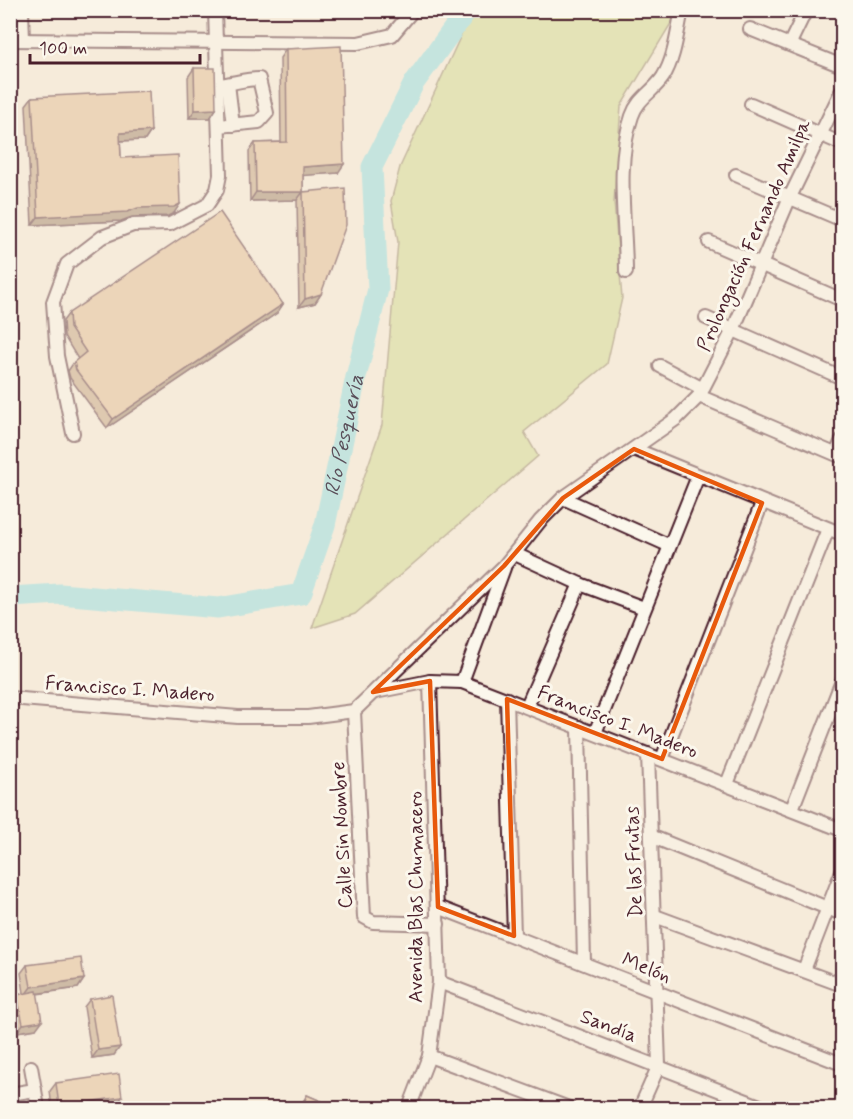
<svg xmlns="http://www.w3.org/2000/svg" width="853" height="1119" viewBox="0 0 853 1119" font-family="Mynerve,sans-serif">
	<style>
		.green { fill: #ced98c; stroke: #8c7c5c; stroke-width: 1.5 }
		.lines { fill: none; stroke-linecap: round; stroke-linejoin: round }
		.river { stroke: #8adce2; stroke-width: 21 }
		.minor-casing { stroke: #4a1f2b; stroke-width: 16 }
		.minor { stroke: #fbf7ec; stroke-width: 12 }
		.wall { fill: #c2a07d; stroke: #4a1f2b; stroke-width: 1.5 }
		.shaded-wall { fill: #9e8266; stroke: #4a1f2b; stroke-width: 1.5 }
		.building { fill: #e1ba91; stroke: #4a1f2b; stroke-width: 1.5 }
		.marked { fill: none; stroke: #e8590c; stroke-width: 4.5; stroke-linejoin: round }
		.labels { text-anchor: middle; stroke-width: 6; stroke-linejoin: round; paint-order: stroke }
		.street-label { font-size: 20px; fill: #4a1f2b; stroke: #fbf7ec }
		.water-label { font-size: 21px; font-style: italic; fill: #5a4e59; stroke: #fbf7ec }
	</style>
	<rect width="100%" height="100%" fill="#f6ebda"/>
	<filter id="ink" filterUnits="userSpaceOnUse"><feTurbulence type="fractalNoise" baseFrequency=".0167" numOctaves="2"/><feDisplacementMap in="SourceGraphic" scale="12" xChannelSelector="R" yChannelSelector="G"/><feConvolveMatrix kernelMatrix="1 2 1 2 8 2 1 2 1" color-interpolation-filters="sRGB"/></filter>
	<g filter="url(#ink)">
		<path class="green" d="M477 10 673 11V20L621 106 614 202 622 298 607 364 524 432 538 456 355 614 312 628 382 425 398 242 391 201 400 167 470 16Z"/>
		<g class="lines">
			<path class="river" id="s1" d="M10 597 60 594 218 608 301 594 325 525 356 377 378 289 372 167 414 83 467 10"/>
			<defs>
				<g id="minor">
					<path d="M22 10 23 40"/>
					<path d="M750 29 842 66"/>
					<path d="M10 40 358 43 392 35 413 10"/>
					<path d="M790 43 806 10"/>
					<path d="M228 84 233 125"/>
					<path d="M217 85C232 84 244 79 259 79L267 113 259 122 219 126"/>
					<path d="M751 104 842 144"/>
					<path d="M736 175 842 220"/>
					<path d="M709 242 842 300"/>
					<path d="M626 272C626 222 615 165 632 116 638 98 653 92 663 77 675 58 677 32 682 10"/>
					<path d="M706 318 842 378"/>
					<path d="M660 366 703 389"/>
					<path d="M699 396 842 457"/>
					<path d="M73 433 57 356 53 302 67 264 102 237 133 225 170 224 207 205 217 190 220 175 215 10"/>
					<path d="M634 449 842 534"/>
					<path d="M836 454 842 440"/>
					<path d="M563 498 668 545"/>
					<path d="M515 554 580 584 644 608"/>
					<path d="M462 682 504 568"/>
					<path d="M375 692 430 681 462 682 842 830"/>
					<path d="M10 698 238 717H308L354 711"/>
					<path d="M507 699 514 936"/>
					<path d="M527 706 580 584"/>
					<path d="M354 711 504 566 540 521 563 498 676 419 699 396 733 330 790 197 842 90"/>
					<path d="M354 711 364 917 373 922 438 924"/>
					<path d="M579 727 584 963"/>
					<path d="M595 733 698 476"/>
					<path d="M662 759 762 503"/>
					<path d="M727 784 828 529"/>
					<path d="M792 809 842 681"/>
					<path d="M653 837 842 914"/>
					<path d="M438 907 842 1064"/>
					<path d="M655 916 842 985"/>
					<path d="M804 970 842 871"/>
					<path d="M439 982 765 1108"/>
					<path d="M429 1056 569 1108"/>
					<path d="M31 1067 35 1090"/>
					<path d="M10 1094 35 1090 38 1108"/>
					<path d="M409 1108 429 1056 439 982 430 681"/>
					<path d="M640 1108 659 1065 648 754"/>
				</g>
			</defs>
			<use href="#minor" class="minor-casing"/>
			<use href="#minor" class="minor"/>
		</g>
		<g class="wall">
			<path d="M286 49 338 173 303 175V192L321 294 315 303 299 307 297 200 250 201 249 151 255 143 281 142 280 58Z"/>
			<path d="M194 68 216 109 210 118H189L188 77Z"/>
			<path d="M32 97 151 131 145 140 120 141 121 158 174 213 168 216 132 217 121 221 32 225 26 105Z"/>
			<path d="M283 304 277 313 107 428 70 378 68 371 74 362 78 359 64 336 63 321 69 313Z"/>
			<path d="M27 965 84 979 78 988 37 994 36 1029 17 1032 11 1003 17 995 24 993 21 973Z"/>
			<path d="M90 999 120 1047 114 1055 92 1058 84 1007Z"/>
			<path d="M56 1083 122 1097 116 1106 96 1108H52L50 1091Z"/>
			<path d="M307 1095 337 1108H299Z"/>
		</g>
		<g class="shaded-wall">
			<path d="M216 109 210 118H189L195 110Z"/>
			<path d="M151 131 145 140 114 141 120 133Z"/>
			<path d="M344 164 338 173 297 176 303 167Z"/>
			<path d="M256 192H303L297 200 250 201Z"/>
			<path d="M180 204 174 213 168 216 132 217 121 221 32 225 38 217Z"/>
			<path d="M321 294 315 303 299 307 305 299Z"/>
			<path d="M283 304 277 313 107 428 113 419Z"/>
			<path d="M84 979 78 988 25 995 31 987Z"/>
			<path d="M42 1021 36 1029 17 1032 23 1024Z"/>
			<path d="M120 1047 114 1055 92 1058 98 1050Z"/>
			<path d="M122 1097 116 1106 96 1108H58L59 1106Z"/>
		</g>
		<g class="building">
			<path d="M341 46 344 164 303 167V192H256L255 143 287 142 286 49Z"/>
			<path d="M194 68H215L216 109 195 110Z"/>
			<path d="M149 91 151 131 120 133 121 158 178 155 180 204 174 207 138 208 127 212 38 217 32 97Z"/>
			<path d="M345 188 346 225 321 294 305 299 303 192Z"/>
			<path d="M220 212 283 304 113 419 76 370 74 362 86 352 70 328 69 313Z"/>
			<path d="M81 958 84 979 31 987 27 965Z"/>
			<path d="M37 991 42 1021 23 1024 17 995Z"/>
			<path d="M112 995 120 1047 98 1050 90 999Z"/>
			<path d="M119 1074 122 1097 59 1106 56 1083Z"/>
			<path d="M307 1095 337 1108H302Z"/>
		</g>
	</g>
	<path d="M0 0H853V1119H0ZM634 449 762 503 662 759 507 699 514 936 438 907 430 681 373 692 504 566 563 498Z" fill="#f6ebda" fill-opacity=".55" fill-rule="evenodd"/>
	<path class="marked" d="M634 449 762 503 662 759 507 699 514 936 438 907 430 681 373 692 504 566 563 498Z"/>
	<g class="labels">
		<g class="street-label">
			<text transform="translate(753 235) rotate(-66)" y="7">Prolongación Fernando Amilpa</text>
			<text transform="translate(130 688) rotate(4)" y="7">Francisco I. Madero</text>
			<text transform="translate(618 721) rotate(21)" y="7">Francisco I. Madero</text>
			<text transform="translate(341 835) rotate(-93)" y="7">Calle Sin Nombre</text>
			<text transform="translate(633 862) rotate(-92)" y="7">De las Frutas</text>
			<text transform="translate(415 897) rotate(-90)" y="7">Avenida Blas Chumacero</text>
			<text transform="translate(647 967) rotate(22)" y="7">Melón</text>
			<text transform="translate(609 1025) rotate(21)" y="7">Sandía</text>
		</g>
		<g class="water-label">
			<text dy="7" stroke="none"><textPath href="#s1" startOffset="458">Río Pesquería</textPath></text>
		</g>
	</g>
	<rect width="853" height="1119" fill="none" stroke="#fbf7ec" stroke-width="36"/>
	<rect x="18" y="18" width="817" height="1083" fill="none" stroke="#4a1f2b" stroke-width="2" filter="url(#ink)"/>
	<path d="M30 54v9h170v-9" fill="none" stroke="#4a1f2b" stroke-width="3"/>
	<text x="39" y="54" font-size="18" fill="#4a1f2b" stroke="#fbf7ec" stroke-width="4.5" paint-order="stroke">100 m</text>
</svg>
